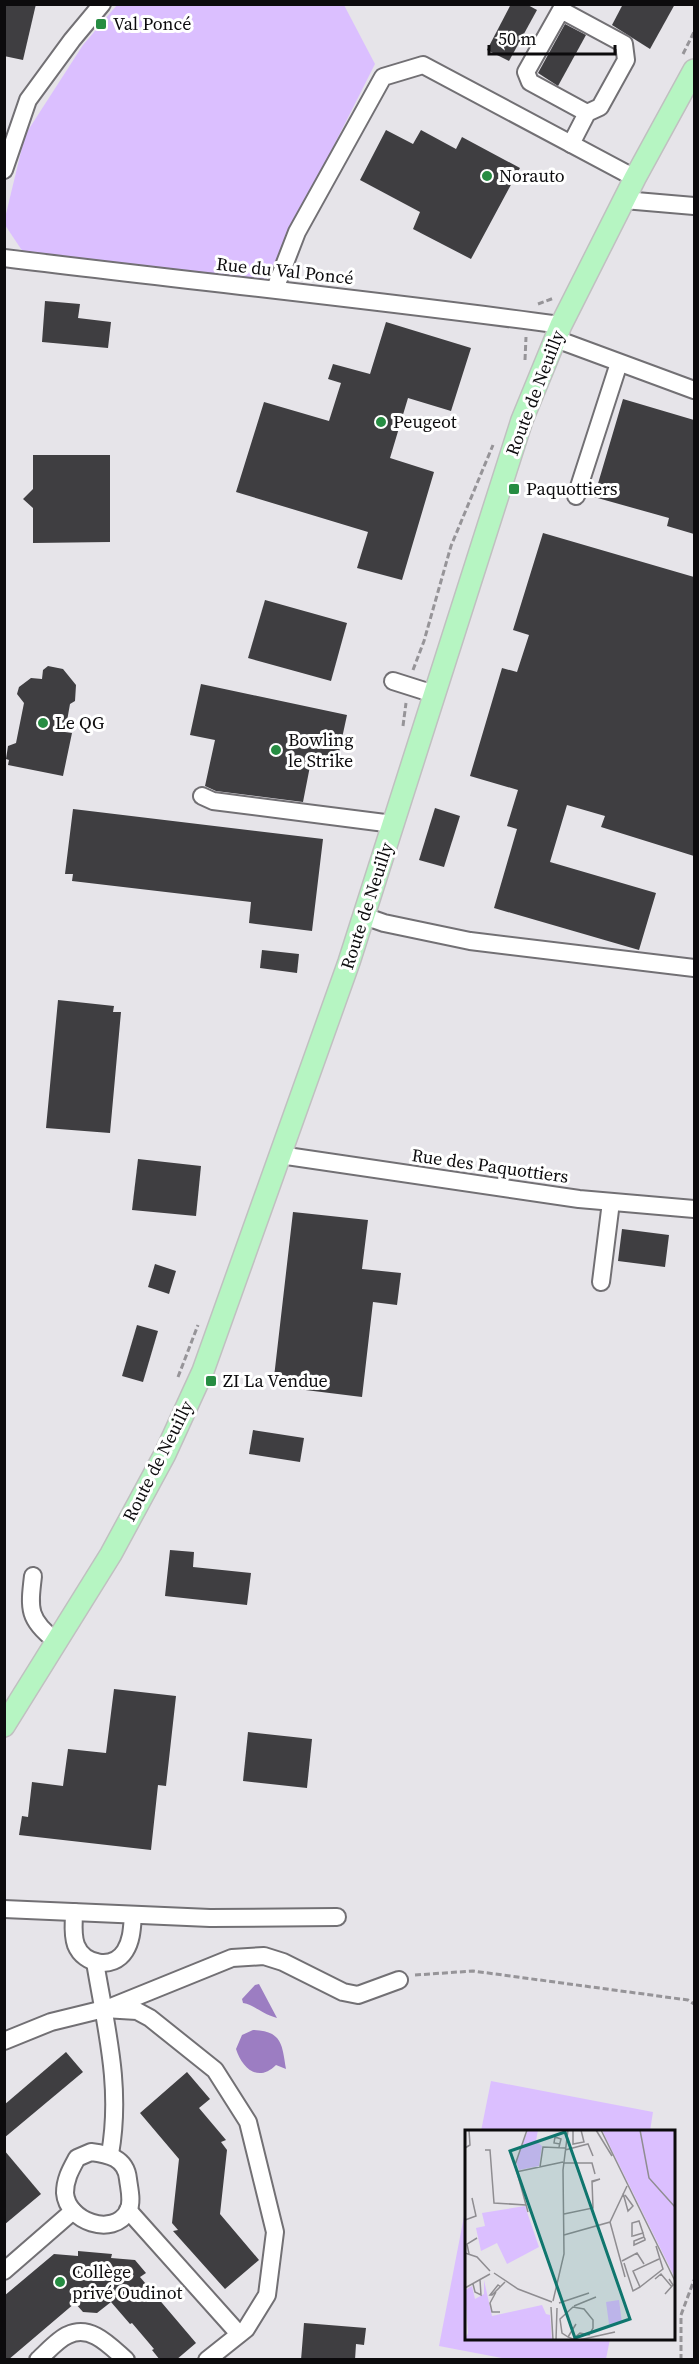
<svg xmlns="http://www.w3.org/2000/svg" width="699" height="2364" viewBox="0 0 699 2364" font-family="'Source Serif 4',serif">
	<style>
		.green { fill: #dbbfff }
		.water { fill: #9c7dc2 }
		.building { fill: #3f3e41 }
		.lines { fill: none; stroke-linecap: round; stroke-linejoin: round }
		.minor-casing { stroke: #727074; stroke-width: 20 }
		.major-casing { stroke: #c0c0c0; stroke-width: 24 }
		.path { stroke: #969498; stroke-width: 3; stroke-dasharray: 6 3; stroke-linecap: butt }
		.minor { stroke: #fff; stroke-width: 16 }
		.major { stroke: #b6f5c2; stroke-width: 21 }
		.poi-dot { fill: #268c42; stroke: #fff; stroke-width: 2 }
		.labels { text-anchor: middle; stroke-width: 6; stroke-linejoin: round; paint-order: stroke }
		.poi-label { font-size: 18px; fill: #0c0b0d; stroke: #fff; text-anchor: start }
		.street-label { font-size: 18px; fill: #0c0b0d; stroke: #fff }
		.inset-road { fill: none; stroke: #8f8d91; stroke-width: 1.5 }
		.view { fill: #0f766e; fill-opacity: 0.15; stroke: #0f766e; stroke-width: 3 }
		.inset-edge { fill: none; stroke: #0c0b0d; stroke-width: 3 }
	</style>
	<rect width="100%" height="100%" fill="#e6e4e9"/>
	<g class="green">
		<path d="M117 5H344L375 64 264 284 23 252 5 225V218L25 135 83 45Z"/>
		<path d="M491 2081 653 2112 650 2131H481Z"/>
		<path d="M466 2206V2338L610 2339 606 2359H507L439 2346Z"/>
	</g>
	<g class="water">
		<path d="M259 1984 277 2018C261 2014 255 2005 243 2003L242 1999 255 1985Z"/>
		<path d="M253 2030C282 2031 282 2044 286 2069L276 2065C258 2083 242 2068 236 2049L242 2035Z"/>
	</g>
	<g class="building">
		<path d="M4 4H36L23 60 4 56Z"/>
		<path d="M511 4H526L537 10 509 61 487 50Z"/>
		<path d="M623 4H675L650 49 612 25Z"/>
		<path d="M565 24 586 35 558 86 538 73Z"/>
		<path d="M386 130 413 144 421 130 456 149 462 137 520 168 471 259 413 229 420 212 360 180Z"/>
		<path d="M45 301 80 304 78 318 111 322 108 348 42 342Z"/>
		<path d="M386 322 471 348 451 411 408 398 390 458 434 472 402 580 357 568 368 532 236 492 264 402 329 421 341 383 328 379 333 364 370 374Z"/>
		<path d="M623 399 694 420V534L667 526 669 518 594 497Z"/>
		<path d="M33 455H110V542L33 543V508L23 499 33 489Z"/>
		<path d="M543 533 694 577V856L601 827 605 816 567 805 550 862 656 893 639 950 494 908 517 829 507 826 518 790 470 776 502 668 517 672 529 635 513 630Z"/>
		<path d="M265 600 347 623 331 681 248 658Z"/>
		<path d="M48 666 63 669 76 685 75 701 70 704 65 732 72 733 63 776 8 765 9 760 6 759 8 746 16 743 24 703 17 694 19 687 31 678 42 679 43 670Z"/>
		<path d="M201 684 347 715 336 766 311 761 303 802 216 791 205 786 215 740 190 735Z"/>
		<path d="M435 808 460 816 444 867 419 860Z"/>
		<path d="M73 809 323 839 312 931 249 923 251 902 72 881 73 874H65Z"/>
		<path d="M262 950 299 954 297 973 260 968Z"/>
		<path d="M58 1000 114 1006 113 1012H121L110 1133 46 1128Z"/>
		<path d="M138 1159 201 1166 196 1216 132 1210Z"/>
		<path d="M293 1212 368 1220 362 1269 401 1273 397 1305 373 1302 362 1397 273 1386Z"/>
		<path d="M622 1229 669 1235 665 1267 618 1261Z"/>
		<path d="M155 1264 176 1271 169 1294 148 1287Z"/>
		<path d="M137 1325 158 1331 143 1382 122 1376Z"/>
		<path d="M253 1430 304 1438 300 1462 249 1454Z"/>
		<path d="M170 1550 194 1552 193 1567 251 1573 247 1605 165 1596Z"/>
		<path d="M114 1689 176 1696 166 1786 158 1785 151 1850 19 1835 22 1816 28 1817 32 1782 63 1786 68 1749 106 1753Z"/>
		<path d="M248 1732 312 1739 307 1788 243 1781Z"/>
		<path d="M66 2052 83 2072 4 2138V2105Z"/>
		<path d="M187 2072 210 2099 199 2108 226 2140 221 2142 227 2150 220 2214 259 2260 225 2289 173 2231 178 2230 172 2223 179 2159 140 2113Z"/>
		<path d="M4 2150 41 2194 4 2225Z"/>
		<path d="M78 2251 112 2254 111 2258 135 2260 146 2273 140 2277 196 2343 176 2360H160L152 2350 154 2349 132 2323 130 2324 111 2302 97 2313 83 2312 75 2303 8 2360H4V2296L54 2254 78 2256Z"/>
		<path d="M304 2323 366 2328 364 2345 356 2344 355 2360H301Z"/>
	</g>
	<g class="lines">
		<defs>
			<g id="minor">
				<path d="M571 144 587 113 600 107 626 60 624 44 561 10 526 72 530 82 587 113"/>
				<path d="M4 170 28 100 72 40 102 4"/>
				<path d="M624 200 694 206"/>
				<path d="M4 258C190 281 376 300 561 325"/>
				<path d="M275 289 297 232 383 77 423 65 635 178"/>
				<path d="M556 339 694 390"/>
				<path d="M576 496 619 363"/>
				<path d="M393 681 434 694"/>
				<path d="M202 796 213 801 393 824"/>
				<path d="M364 916 384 923 470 941 694 968"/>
				<path d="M280 1155 579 1199 694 1209"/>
				<path d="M601 1282 611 1202"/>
				<path d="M33 1576C29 1609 28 1620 56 1641"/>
				<path d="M4 1909 210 1918 337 1917"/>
				<path d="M74 1912C74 1923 72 1934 76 1945 84 1965 113 1970 125 1951 132 1940 132 1927 133 1915"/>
				<path d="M95 1962C106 2028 122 2087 110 2154"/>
				<path d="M111 2007 232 1958 264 1956 283 1962 343 1992 358 1995 399 1980"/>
				<path d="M4 2041 51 2022 104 2009 137 2011 150 2018 215 2070 248 2122 275 2232 267 2295 246 2329 207 2360"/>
				<path d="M91 2152C108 2154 126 2158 128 2179 129 2188 133 2202 128 2211 113 2238 67 2221 65 2193 65 2179 71 2169 77 2158Z"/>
				<path d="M128 2210 239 2334"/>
				<path d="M4 2271 73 2211"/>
				<path d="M38 2360C47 2352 58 2339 68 2335 91 2324 110 2346 126 2360"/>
			</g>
			<path id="major" d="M4 1726 111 1554 165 1454 203 1371 349 962 522 420 561 325 635 178 694 70"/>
		</defs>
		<use href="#minor" class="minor-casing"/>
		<use href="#major" class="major-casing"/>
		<g class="path">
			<path d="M683 54 694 32"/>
			<path d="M538 304 554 298"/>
			<path d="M525 360 526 337"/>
			<path d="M413 670 424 641 451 546 493 445"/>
			<path d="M403 726 406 703"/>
			<path d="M178 1377 198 1325"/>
			<path d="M415 1975 473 1971 688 2000 694 2004"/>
			<path d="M681 2360V2315L694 2280"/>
		</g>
		<use href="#minor" class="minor"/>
		<use href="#major" class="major"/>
	</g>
	<g class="poi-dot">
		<rect x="95" y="18" width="12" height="12" rx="3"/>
		<circle cx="487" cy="176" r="6"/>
		<circle cx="381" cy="422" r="6"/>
		<rect x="508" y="483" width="12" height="12" rx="3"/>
		<circle cx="43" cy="723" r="6"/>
		<circle cx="276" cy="750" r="6"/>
		<rect x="205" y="1375" width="12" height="12" rx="3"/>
		<circle cx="60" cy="2282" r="6"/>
	</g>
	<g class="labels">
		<g class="poi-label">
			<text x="113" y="30">Val Poncé</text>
			<text x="499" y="182">Norauto</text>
			<text x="393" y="428">Peugeot</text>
			<text x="526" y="495">Paquottiers</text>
			<text x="55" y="729">Le QG</text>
			<text x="288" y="746">Bowling<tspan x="288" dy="21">le Strike</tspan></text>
			<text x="223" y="1387">ZI La Vendue</text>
			<text x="72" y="2278">Collège<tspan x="72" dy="21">privé Oudinot</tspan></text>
		</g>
		<g class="street-label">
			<text transform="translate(285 271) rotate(6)" y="6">Rue du Val Poncé</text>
			<text transform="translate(535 393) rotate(-69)" y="6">Route de Neuilly</text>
			<text transform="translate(367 906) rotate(-72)" y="6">Route de Neuilly</text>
			<text transform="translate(490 1166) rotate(8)" y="6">Rue des Paquottiers</text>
			<text transform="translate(158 1461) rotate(-63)" y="6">Route de Neuilly</text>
		</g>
	</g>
	<g transform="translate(465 2130)">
		<rect width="210" height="210" fill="#e6e4e9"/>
		<path d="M63 0H73L71 11 77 16 74 36 54 40 51 31ZM137 0H210V148ZM60 76 74 117 42 134 32 113 16 121 11 98 20 96 17 83ZM19 150 27 186 77 175 81 184 85 185 87 210H0L3 203 0 160 7 156 10 169 19 164ZM154 170 157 193 144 194 141 172Z" fill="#dbbfff"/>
		<path class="inset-road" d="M62 0 50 35 63 82M108 0V14L119 12 116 0M131 0 147 26M136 0 210 151M175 0 184 48 210 77M94 17 96 9 90 7 89 13 95 14M0 18 5 15 4 0M20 20H25L29 73 61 75M100 20 123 14 128 26M98 33H127L130 44M75 37 78 17 100 18M51 42 98 32M158 63 163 81 168 76 160 65M99 84 128 78 127 51 135 49 127 52M0 90 11 86 7 68M145 92 160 147M178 103 179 107 180 109V110L169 115V111L179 107M99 105 145 92 162 56M167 107V93L174 91 178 103 168 106M191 116 198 139 175 157 168 141 194 129M0 123 12 127 25 141M4 124 2 114 12 108M157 131 172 123 179 134M159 133 168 161 175 157M29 143 53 159 87 172M190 149 196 144 207 157M8 154 10 162 16 165 15 150M36 157 33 155 25 165H27L40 152M0 158 25 144M31 162 25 173 27 182H35M200 164 208 155 204 149M88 171 99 124 98 40 103 0M94 173 124 163M109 176 131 167M86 177 88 210M103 207 97 203 95 189 108 177 119 179 128 190V198L124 205 115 203 108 209M91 210 92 178M110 210 103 207 111 194M114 210 150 202"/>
		<path class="view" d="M100 2 165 189 110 208 45 21Z"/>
		<rect width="210" height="210" class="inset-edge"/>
	</g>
	<rect width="699" height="2364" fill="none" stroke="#0c0b0d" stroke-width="12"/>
	<path d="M489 45v9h126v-9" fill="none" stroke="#0c0b0d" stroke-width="3"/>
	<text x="498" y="45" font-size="18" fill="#0c0b0d" stroke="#ffffff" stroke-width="4.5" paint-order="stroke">50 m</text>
</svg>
